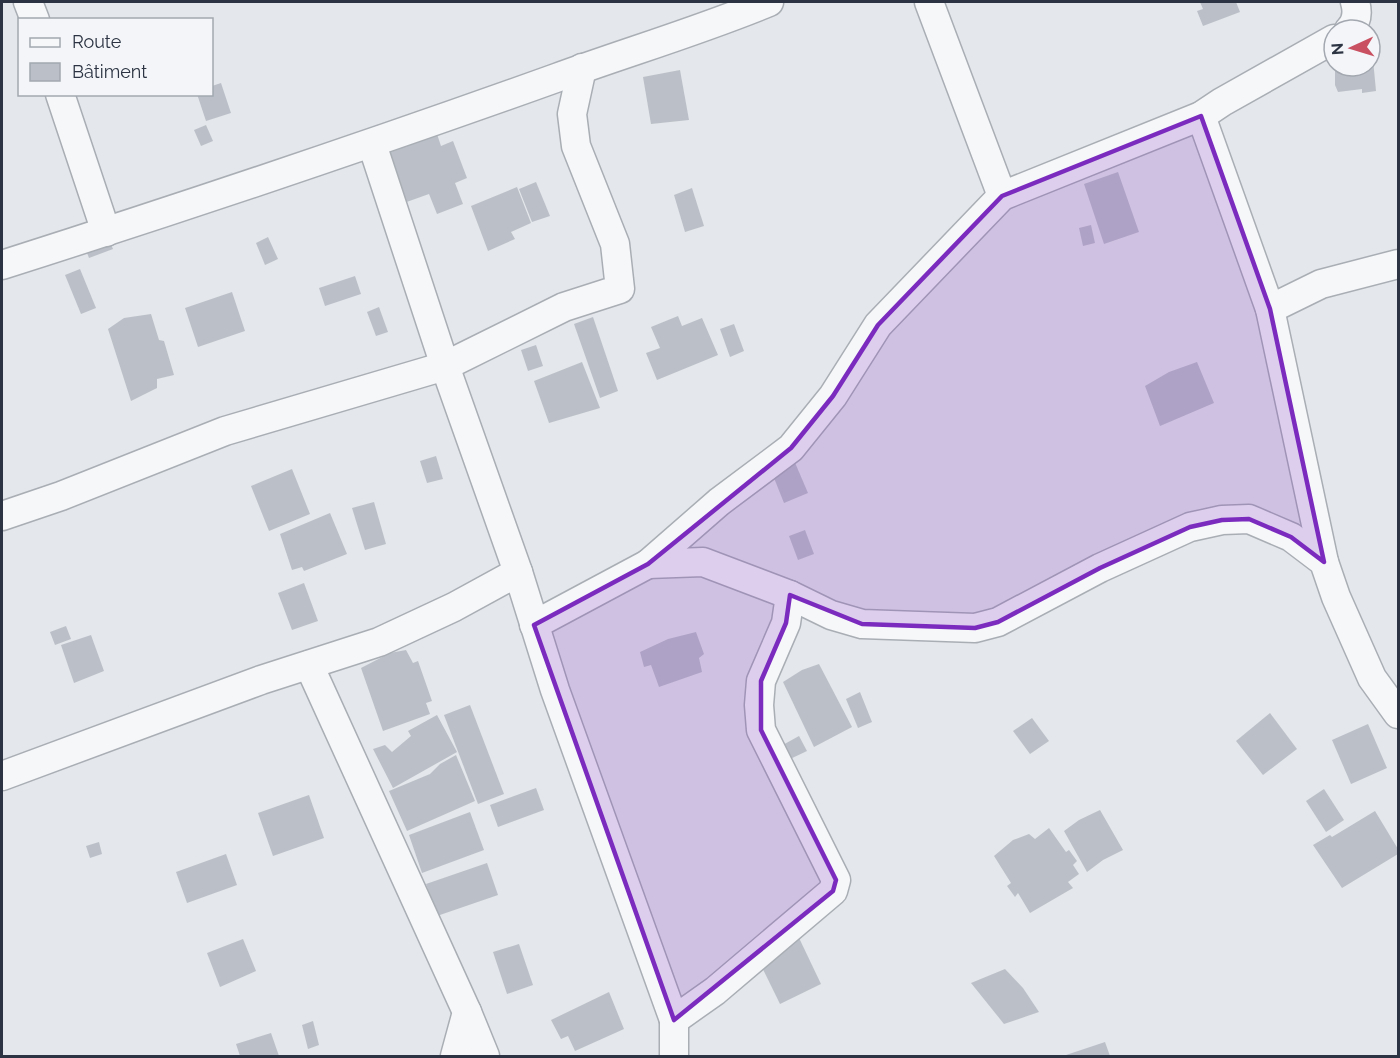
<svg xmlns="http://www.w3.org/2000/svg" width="1400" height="1058" viewBox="0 0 1400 1058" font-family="Raleway,sans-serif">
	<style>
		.building { fill: #bbc0c8 }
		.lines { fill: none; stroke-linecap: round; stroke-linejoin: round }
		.street-casing { stroke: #a9aeb5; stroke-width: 31 }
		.street { stroke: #f6f7f9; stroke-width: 28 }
		.marked { fill: #7b2cbf; fill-opacity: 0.2; stroke: #7b2cbf; stroke-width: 4.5; stroke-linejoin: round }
	</style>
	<rect width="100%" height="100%" fill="#e4e7eb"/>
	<g class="building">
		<path d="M1200 2H1236L1240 12 1203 26 1197 11 1203 9Z"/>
		<path d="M1370 49H1372L1376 91 1362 93V89L1338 92 1335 85V66H1370Z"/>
		<path d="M680 70 689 120 651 124 643 77Z"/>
		<path d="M221 83 231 113 206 121 197 94H212V86Z"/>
		<path d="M206 125 213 141 201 146 194 130Z"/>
		<path d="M437 134 441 146 453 141 467 178 455 183 463 204 437 214 429 194 401 204 383 155Z"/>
		<path d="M1118 172 1139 232 1104 244 1084 184Z"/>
		<path d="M536 182 550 216 532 222 519 189Z"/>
		<path d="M517 187 531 223 511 232 515 239 488 251 471 206Z"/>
		<path d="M692 188 704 226 685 232 674 195Z"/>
		<path d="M1091 225 1095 243 1083 246 1079 228Z"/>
		<path d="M107 235 113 249 89 258 84 245Z"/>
		<path d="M268 237 278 259 265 265 256 243Z"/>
		<path d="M80 269 96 308 81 314 65 275Z"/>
		<path d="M355 276 361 294 325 306 319 288Z"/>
		<path d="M232 292 245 331 198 347 185 308Z"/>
		<path d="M379 307 388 332 376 336 367 312Z"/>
		<path d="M151 314 159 340 164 341 174 375 157 379V388L131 401 108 329 124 318Z"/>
		<path d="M678 316 682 326 702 318 718 355 657 380 646 353 660 348 651 327Z"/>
		<path d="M593 317 618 391 600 398 574 324Z"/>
		<path d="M734 324 744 351 730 357 720 329Z"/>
		<path d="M536 345 543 366 528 371 521 350Z"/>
		<path d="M582 362 600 408 549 423 534 381Z"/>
		<path d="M1197 362 1214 403 1160 426 1145 386 1169 372Z"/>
		<path d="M436 456 443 479 427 483 420 461Z"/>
		<path d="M793 458 808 493 784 503 770 468Z"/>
		<path d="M292 469 310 514 269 531 251 486Z"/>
		<path d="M374 502 386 544 365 550 352 508Z"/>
		<path d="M330 513 347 554 304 571 302 567 292 570 280 534Z"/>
		<path d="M805 530 814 554 798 560 789 536Z"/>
		<path d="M304 583 318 621 292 630 278 593Z"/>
		<path d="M66 626 71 639 55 645 50 632Z"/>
		<path d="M696 632 704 654 699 658 702 672 659 687 651 665 644 667 640 652 668 639Z"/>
		<path d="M91 635 104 671 74 683 61 645Z"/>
		<path d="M406 650 413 663 418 661 432 701 426 703 430 714 383 731 361 668 390 653Z"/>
		<path d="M819 664 852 727 814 747 783 682 802 670Z"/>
		<path d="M860 692 872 722 858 728 846 699Z"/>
		<path d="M470 705 504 794 478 804 444 715Z"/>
		<path d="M1270 713 1297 749 1263 775 1236 741Z"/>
		<path d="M437 715 457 752 393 788 373 749 385 745 392 752 411 736 408 731Z"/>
		<path d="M1032 718 1049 741 1030 754 1013 731Z"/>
		<path d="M1368 724 1387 768 1351 784 1332 740Z"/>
		<path d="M799 736 807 751 788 760 781 746Z"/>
		<path d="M456 755 475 801 407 831 389 791 430 774 440 764Z"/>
		<path d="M536 788 544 810 498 827 490 805Z"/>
		<path d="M1324 789 1344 820 1326 832 1306 801Z"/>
		<path d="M309 795 324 838 273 856 258 813Z"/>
		<path d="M1100 810 1123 850 1103 860 1087 872 1064 831 1079 820Z"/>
		<path d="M1375 811 1398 849V854L1342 888 1313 845 1330 835 1332 837Z"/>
		<path d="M470 812 484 850 422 873 409 835Z"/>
		<path d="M1049 828 1066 852 1069 850 1077 861 1073 865 1079 874 1068 882 1073 888 1030 913 1018 893 1015 897 1007 886 1011 883 994 856 1013 840 1029 834 1035 839Z"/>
		<path d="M99 842 102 854 90 858 86 846Z"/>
		<path d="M226 854 237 885 187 903 176 872Z"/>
		<path d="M487 863 498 895 437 916 426 884Z"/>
		<path d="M790 919 821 984 780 1004 758 959Z"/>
		<path d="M243 939 256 971 220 987 207 953Z"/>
		<path d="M519 944 533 985 507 994 493 952Z"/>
		<path d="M1005 969 1023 988 1039 1012 1004 1024 971 983Z"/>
		<path d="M609 992 624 1029 575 1051 568 1036 561 1039 551 1020Z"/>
		<path d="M313 1021 319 1045 308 1049 302 1025Z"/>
		<path d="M271 1033 279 1056H240L236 1044Z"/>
		<path d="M1105 1042 1110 1056H1063Z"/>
	</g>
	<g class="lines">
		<defs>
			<g id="street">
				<path d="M28 2 35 20"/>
				<path d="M929 2 1002 196"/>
				<path d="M1349 30C1357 22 1358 12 1355 2"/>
				<path d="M60 94 106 232"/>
				<path d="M1201 116 1270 309 1324 562"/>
				<path d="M372 144 445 366 518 572 555 690 674 1020 715 991 833 891 836 880 761 730 759 705 761 681 786 623 790 595"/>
				<path d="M2 265C187 206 372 144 556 78 627 52 699 31 769 2"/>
				<path d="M1270 309 1321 284 1398 264"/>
				<path d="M2 516 61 496 225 431 445 366 564 307 620 289 615 244 576 146 572 114 582 68"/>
				<path d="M648 564 703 562 790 595 831 615 862 624 975 628 998 622 1100 568 1190 527 1222 520 1249 519 1291 537 1324 562 1336 597 1372 678 1398 714"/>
				<path d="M534 625 648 564 719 502 791 448 833 396 878 325 1002 196 1201 116 1222 102 1334 39"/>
				<path d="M309 665 467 1012 485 1056"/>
				<path d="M2 776 261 680 379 642 454 607 518 572"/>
				<path d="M455 1056 467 1012"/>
				<path d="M674 1056V1020"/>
			</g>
		</defs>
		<use href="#street" class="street-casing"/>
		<use href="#street" class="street"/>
	</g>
	<path class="marked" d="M1201 116 1270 309 1324 562 1291 537 1249 519 1222 520 1190 527 1100 568 998 622 975 628 862 624 790 595 786 623 761 681V730L836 880 833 891 674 1020 534 625 648 564 791 448 833 396 878 325 1002 196Z"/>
	<rect width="1400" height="1058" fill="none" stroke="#2c3443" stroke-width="6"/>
	<rect x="18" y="18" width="195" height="78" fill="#f3f5f8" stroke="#a3a8b0" stroke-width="1.5"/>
	<rect x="30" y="38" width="30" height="9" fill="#f6f7f9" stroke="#a3a8b0" stroke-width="1.5"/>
	<text x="72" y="48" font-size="18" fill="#2c3443">Route</text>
	<rect x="30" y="63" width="30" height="18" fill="#bbc0c8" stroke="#a3a8b0" stroke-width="1.5"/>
	<text x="72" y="78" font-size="18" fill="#2c3443">Bâtiment</text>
	<g transform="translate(1352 48) rotate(266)"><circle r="28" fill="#f3f5f8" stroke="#a3a8b0" stroke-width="1.5"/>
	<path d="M0-4.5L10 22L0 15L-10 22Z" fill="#c95061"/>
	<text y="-9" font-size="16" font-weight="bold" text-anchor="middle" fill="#2c3443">N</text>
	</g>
</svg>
